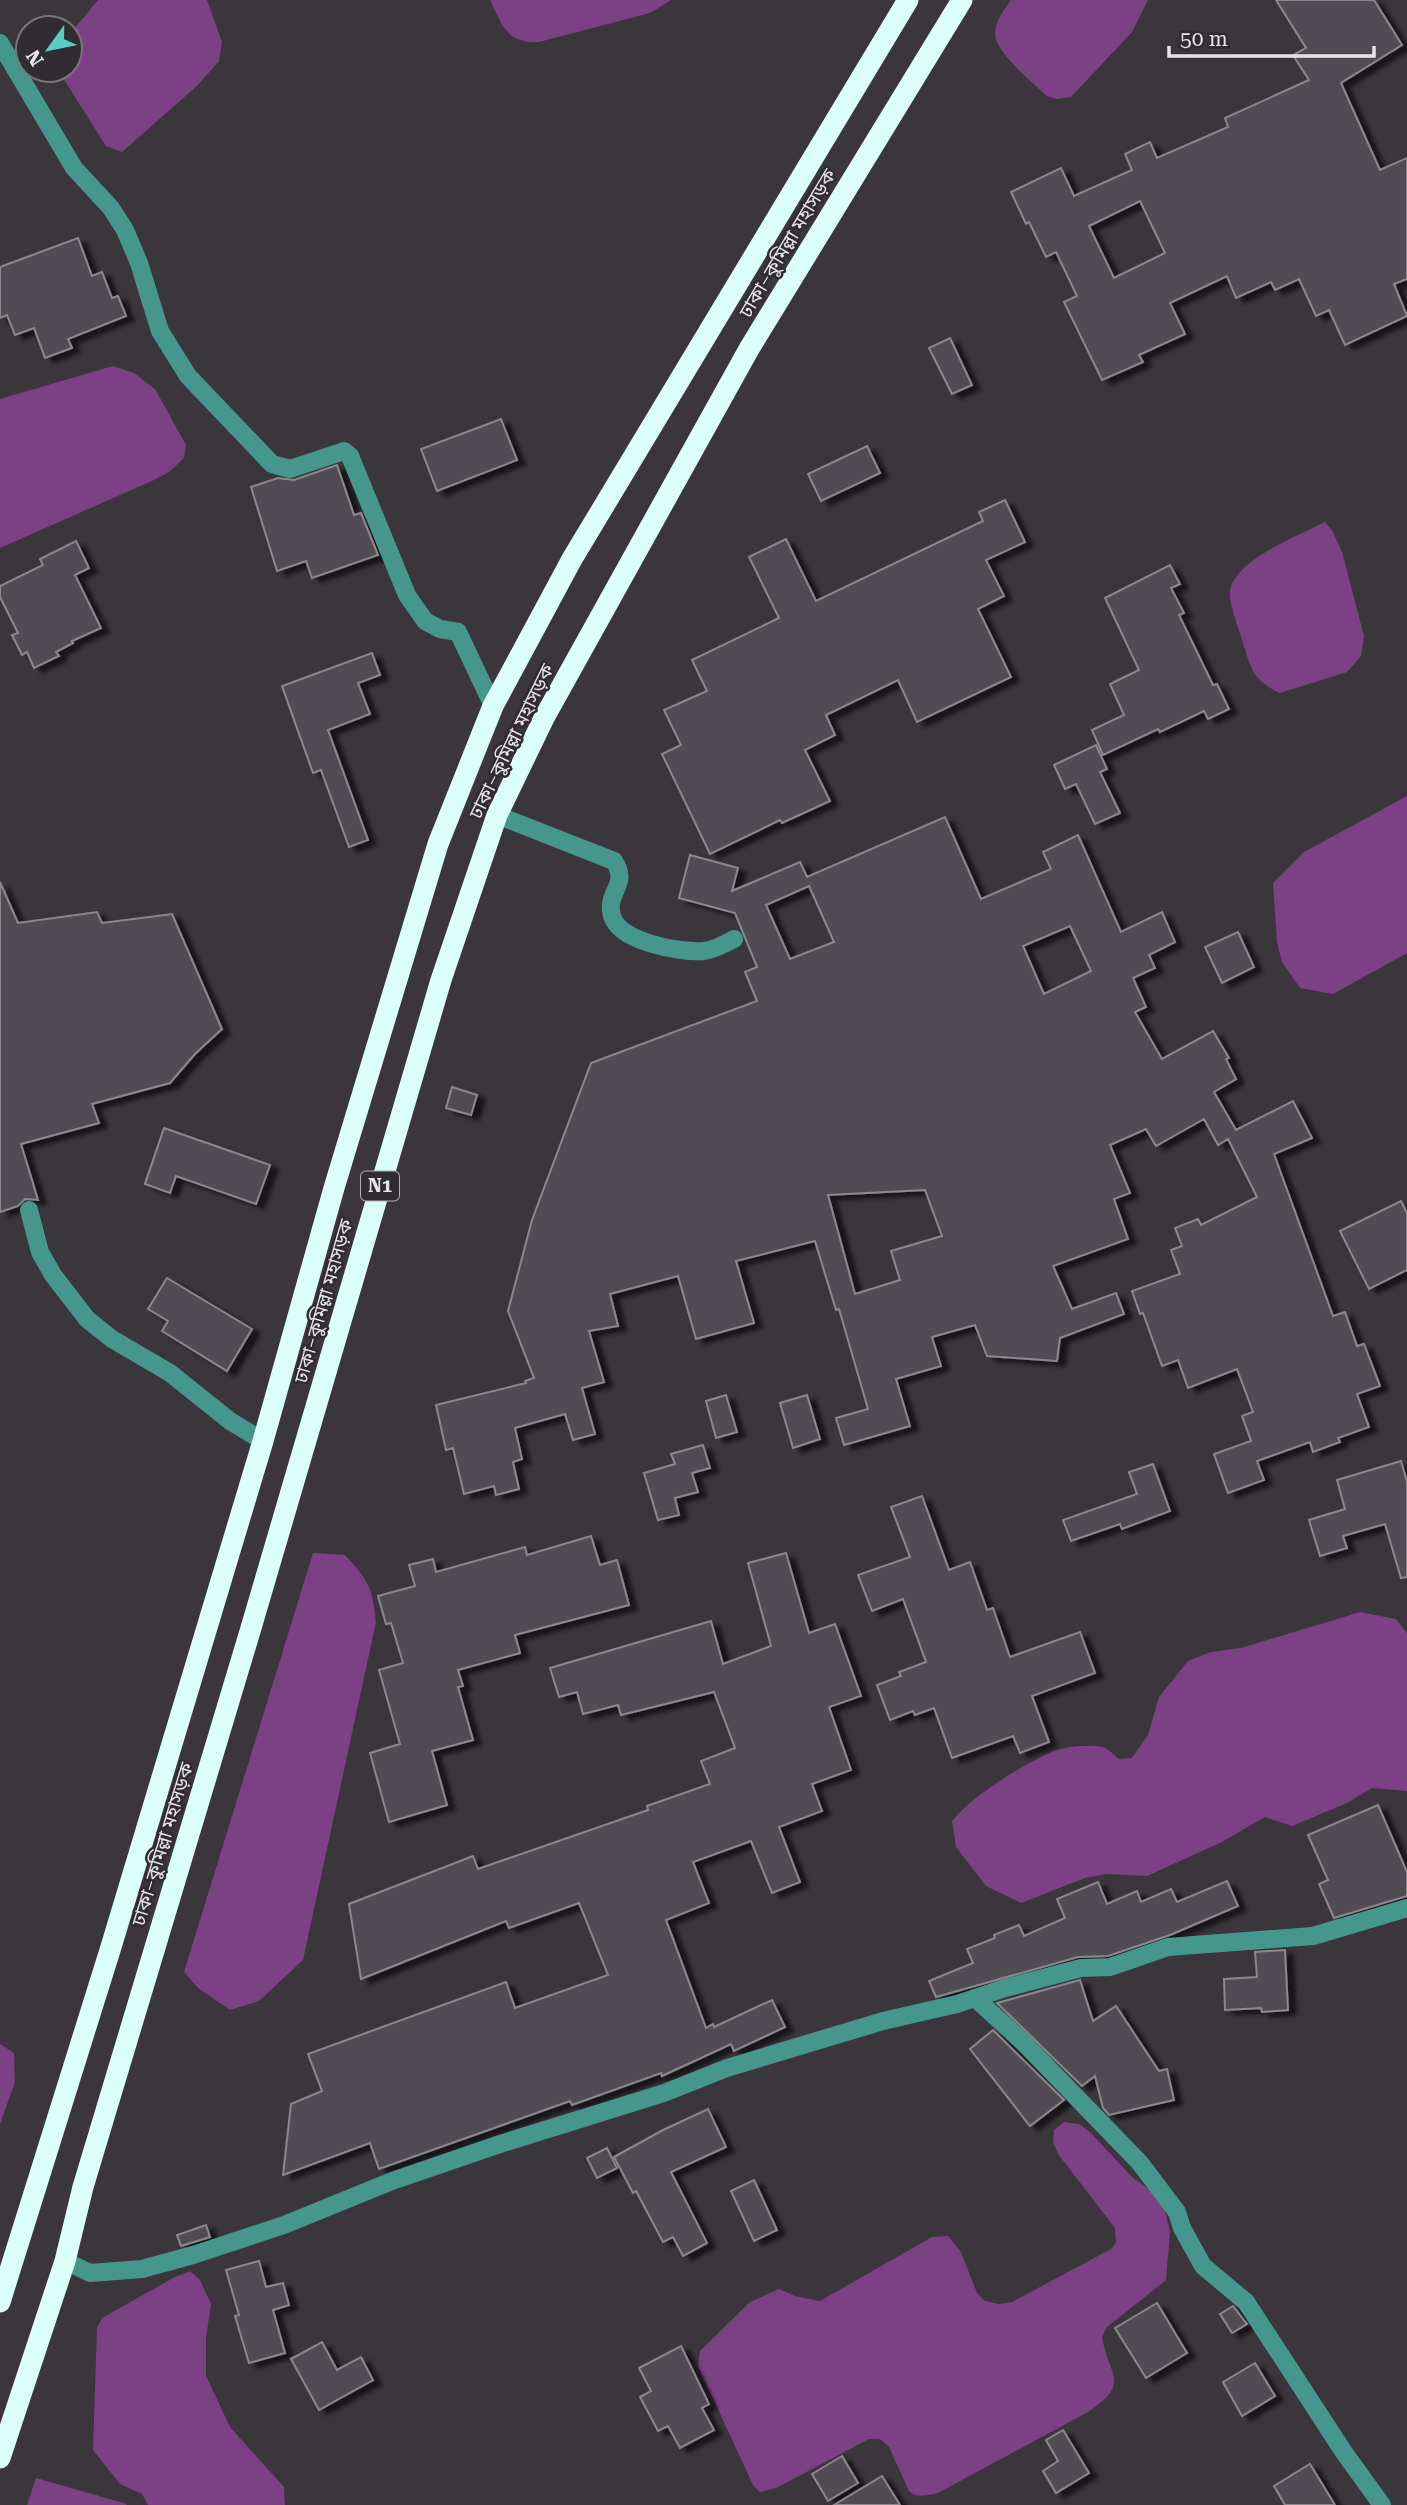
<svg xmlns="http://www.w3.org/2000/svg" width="1407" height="2505" viewBox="0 0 1407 2505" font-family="'Roboto Serif','Noto Sans Bengali',serif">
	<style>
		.water { fill: #7c4185 }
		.building { fill: #514c52; stroke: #8c868d; stroke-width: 2; fill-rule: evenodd; filter: url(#shadow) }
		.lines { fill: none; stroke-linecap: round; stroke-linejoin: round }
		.minor { stroke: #45978d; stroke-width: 18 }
		.highway { stroke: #dbfef8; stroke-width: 21 }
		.labels { text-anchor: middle; stroke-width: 5; stroke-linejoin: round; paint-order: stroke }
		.shield { fill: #302c31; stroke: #b0adb0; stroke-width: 2 }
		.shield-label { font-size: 18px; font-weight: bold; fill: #e7e4e7 }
		.street-label { font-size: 19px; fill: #e7e4e7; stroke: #302c31 }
	</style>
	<defs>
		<filter id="shadow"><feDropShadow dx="8" dy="4.5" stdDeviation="2" flood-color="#0009"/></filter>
	</defs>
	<rect width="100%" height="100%" fill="#3b363b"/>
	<g class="water">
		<path d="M98 0H207L222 42 219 61 198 85 122 152 106 146 58 70H70V34Z"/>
		<path d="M490 0H671L650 13 539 42C507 44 502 25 490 0Z"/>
		<path d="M1011 0H1148L1132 32 1071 97 1057 99 1047 96C1033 83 995 52 995 34 995 21 1004 10 1011 0Z"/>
		<path d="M113 366 134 373 155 389 186 445 184 458 169 472 154 480 0 548V399Z"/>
		<path d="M1325 522 1333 532 1342 552 1364 636 1361 656 1347 672 1280 693C1252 680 1251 668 1242 640 1238 626 1232 612 1230 598 1225 563 1298 536 1325 522Z"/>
		<path d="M1407 796V953L1333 994 1300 988 1282 962 1277 942 1273 883 1304 852Z"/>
		<path d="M313 1553 345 1555C369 1581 372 1587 376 1622L303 1960 259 2001 230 2010 198 1988 184 1972Z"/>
		<path d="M1360 1612 1396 1619 1407 1633V1791L1372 1788 1347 1803 1292 1826 1265 1817 1222 1842 1147 1876 1107 1874 1085 1878 1021 1903 986 1886 956 1847 952 1821C973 1795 1018 1768 1049 1753 1062 1747 1087 1744 1102 1747 1108 1748 1114 1755 1119 1759L1132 1758 1148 1735 1159 1697 1188 1661 1211 1652 1241 1648Z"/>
		<path d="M0 2044 14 2053 15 2082 0 2124Z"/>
		<path d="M1064 2122 1079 2124 1091 2133 1133 2178 1152 2191 1164 2206 1170 2232 1166 2280 1107 2327 1102 2337C1109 2378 1132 2382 1088 2412L938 2493C928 2495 917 2499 909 2491L889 2447 880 2439H869L776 2488 760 2492 753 2485 698 2366 700 2351 750 2302 779 2289 795 2296 820 2301 932 2237 948 2236 961 2252 977 2293 985 2301 999 2304 1012 2302 1111 2249 1116 2242 1115 2228 1058 2154 1053 2142 1054 2130Z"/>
		<path d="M190 2271 200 2280 211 2304 206 2338V2376L230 2427 284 2487 285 2505H148L142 2494 120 2484 93 2450 97 2328 102 2318 175 2277Z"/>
		<path d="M36 2478 127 2504 126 2505H27Z"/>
	</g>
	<g class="building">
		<path d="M1276 0H1374L1402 45 1341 83 1380 170 1407 158V279L1394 284 1407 316 1345 345 1329 310 1316 316 1299 279 1275 290 1271 282 1236 298 1227 276 1170 303 1185 334 1139 355 1143 362 1102 380 1064 302 1077 296 1056 252 1046 257 1029 222 1026 224 1011 192 1061 168 1074 196 1132 170 1125 154 1150 142 1157 158 1228 127 1225 118 1309 80 1293 55 1306 48ZM1140 201 1165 253 1114 278 1089 226Z"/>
		<path d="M78 238 92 276 102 272 112 298 118 296 126 316 68 339 72 348 45 358 34 328 15 335 7 315 0 318V267Z"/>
		<path d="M950 338 972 385 952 394 929 348Z"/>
		<path d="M501 419 517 460 437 491 421 449Z"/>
		<path d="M867 446 880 473 821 501 808 474Z"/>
		<path d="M337 465 354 515 361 513 378 555 312 578 306 561 277 571 251 487 278 478 294 480Z"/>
		<path d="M1005 500 1025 542 986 560 1004 596 978 609 1011 677 917 722 898 680 826 715 835 735 805 750 830 801 782 823 780 820 710 854 662 754 681 745 664 710 707 691 692 660 779 618 749 557 786 539 816 601 983 521 979 512Z"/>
		<path d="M76 541 89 568 75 575 101 628 72 641 73 643 56 652 59 656 34 668 27 652 22 655 12 635 18 633 0 597V586L43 565 40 559Z"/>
		<path d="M1170 565 1180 584 1171 588 1184 613 1179 615 1213 685 1217 684 1229 709 1208 719 1204 711 1160 732 1158 729 1103 755 1092 730 1124 715 1110 684 1139 670 1105 598Z"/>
		<path d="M372 653 380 675 358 683 370 714 328 730 368 840 349 847 321 770 313 773 282 686Z"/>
		<path d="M1096 745 1107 769 1100 772 1120 813 1095 824 1076 784 1065 789 1054 765Z"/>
		<path d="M945 817 981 899 1051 869 1043 852 1078 835 1121 932 1162 912 1175 942 1149 955 1155 968 1133 978 1146 1007 1135 1012 1162 1059 1213 1031 1229 1058 1226 1059 1236 1079 1214 1092 1236 1130 1293 1101 1312 1138 1274 1154 1333 1316 1345 1312 1357 1346 1364 1344 1380 1386 1357 1394 1369 1427 1338 1438 1340 1442 1313 1452 1310 1442 1257 1461 1264 1480 1228 1493 1214 1454 1251 1441 1242 1416 1253 1412 1237 1369 1188 1388 1178 1360 1162 1366 1143 1313 1140 1314 1132 1291 1180 1274 1171 1250 1182 1246 1175 1228 1198 1219 1201 1225 1257 1197 1228 1139 1218 1145 1204 1119 1156 1146 1146 1129 1110 1145 1130 1193 1114 1199 1128 1239 1053 1266 1072 1309 1116 1293 1124 1314 1060 1338 1057 1361 987 1356 975 1325 932 1337 941 1366 896 1379 910 1426 844 1445 836 1418 868 1409 839 1309 836 1310 815 1241 736 1261 754 1323 696 1339 678 1276 610 1294 618 1326 589 1331 604 1382 582 1388 595 1434 573 1440 565 1414 515 1428 522 1459 513 1462 519 1489 496 1495 494 1486 464 1494 453 1448 446 1450 436 1405 526 1383 525 1381 534 1378 508 1311 532 1220 591 1063 757 1001 745 972 757 967 735 913 679 898 690 855 738 868 732 891 800 862 807 877ZM809 886 834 942 790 959 766 905ZM1070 926 1091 971 1044 994 1023 946ZM925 1190 942 1236 891 1251 900 1280 855 1294 828 1195Z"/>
		<path d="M0 882 18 923 97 912 102 923 172 914 222 1029 195 1054 170 1083 92 1104 99 1123 21 1144 38 1200 25 1199 18 1206 0 1212Z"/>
		<path d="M1238 932 1254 967 1222 983 1205 947Z"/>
		<path d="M452 1087 477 1095 471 1115 446 1108Z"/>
		<path d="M164 1128 270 1165 256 1204 176 1176 170 1193 145 1184Z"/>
		<path d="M1401 1201 1407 1213V1270L1369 1289 1340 1231Z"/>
		<path d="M167 1278 252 1329 227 1371 162 1331 168 1321 148 1309Z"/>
		<path d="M726 1395 737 1432 716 1438 706 1401Z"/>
		<path d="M807 1395 820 1439 793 1448 780 1403Z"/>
		<path d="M703 1445 710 1468 692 1473 698 1492 675 1498 679 1515 658 1520 644 1473 675 1464 671 1454Z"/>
		<path d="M1401 1461 1407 1482V1577L1401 1578 1385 1524 1343 1536 1347 1548 1320 1556 1309 1520 1345 1509 1337 1480Z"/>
		<path d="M1153 1464 1170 1511 1122 1529 1120 1524 1071 1541 1063 1520 1137 1494 1129 1472Z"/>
		<path d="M922 1496 949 1570 970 1562 987 1610 993 1608 1010 1657 1080 1632 1095 1673 1032 1696 1049 1742 1020 1753 1013 1736 952 1758 934 1708 915 1715 913 1711 890 1720 877 1685 901 1676 899 1672 926 1662 903 1599 872 1611 858 1575 910 1557 891 1507Z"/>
		<path d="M591 1536 600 1565 617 1560 629 1605 515 1635 520 1653 458 1670 463 1686 458 1687 473 1740 432 1751 447 1805 389 1822 370 1753 400 1744 379 1670 403 1663 391 1623 386 1624 378 1596 415 1586 409 1565 433 1559 436 1572 525 1547 527 1555Z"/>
		<path d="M786 1553 809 1633 835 1624 861 1696 829 1707 851 1770 812 1784 822 1811 779 1827 800 1882 772 1893 751 1841 693 1862 709 1903 666 1920 706 2028 713 2024 714 2027 772 2000 785 2027 734 2051 731 2044 662 2076 661 2073 572 2105 570 2101 379 2169 370 2143 283 2175 291 2104 322 2091 308 2054 506 1982 515 2008 608 1975 579 1903 509 1928 506 1921 361 1979 349 1904 473 1856 478 1869 648 1810 647 1806 710 1784 701 1761 735 1748 714 1692 621 1715 618 1705 583 1714 577 1692 559 1697 550 1668 711 1621 723 1664 771 1646 748 1563Z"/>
		<path d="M1378 1805 1407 1872V1896L1334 1918 1319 1884 1328 1880 1308 1835Z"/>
		<path d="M1227 1881 1238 1906 1170 1935 1108 1956 1078 1957 936 1997 929 1981 973 1963 967 1949 995 1938 994 1935 1019 1925 1024 1936 1065 1918 1057 1899 1098 1882 1107 1904 1137 1891 1141 1902 1171 1889 1177 1902Z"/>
		<path d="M1285 1950 1288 2010 1262 2012 1261 2008 1225 2010 1224 1979 1257 1977 1255 1952Z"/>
		<path d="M1080 1980 1093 2021 1116 2006 1159 2071 1167 2069 1174 2100 1109 2115 1103 2108 1095 2076 1082 2086 997 2003Z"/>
		<path d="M993 2030 1064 2100 1030 2126 970 2049Z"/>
		<path d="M708 2109 726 2147 671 2172 707 2243 683 2256 673 2237 663 2242 636 2191 633 2193 614 2157 663 2130Z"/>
		<path d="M607 2148 617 2168 597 2178 587 2158Z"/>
		<path d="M754 2180 777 2230 754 2241 731 2191Z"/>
		<path d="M206 2225 210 2237 181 2246 177 2235Z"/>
		<path d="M259 2261 266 2287 283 2283 289 2305 273 2310 285 2353 249 2363 235 2316 239 2315 226 2270Z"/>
		<path d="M1157 2303 1187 2353 1146 2378 1115 2328Z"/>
		<path d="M1233 2306 1247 2324 1232 2333 1220 2314Z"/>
		<path d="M322 2342 337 2370 361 2357 373 2380 319 2410 291 2359Z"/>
		<path d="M681 2346 709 2404 702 2408 714 2430 680 2448 668 2426 658 2431 640 2397 651 2391 639 2368Z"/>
		<path d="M1255 2363 1275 2396 1242 2416 1223 2382Z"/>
		<path d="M1063 2430 1089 2473 1056 2493 1043 2471 1058 2461 1046 2440Z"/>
		<path d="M842 2456 858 2483 828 2501 812 2474Z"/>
		<path d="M1310 2464 1335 2505H1285L1274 2486Z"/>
		<path d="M882 2476 900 2505H834Z"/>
	</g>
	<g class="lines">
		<g class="minor">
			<path d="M0 43 74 168 111 208 125 230 139 263 160 331 188 376 272 464 290 469 344 451 350 456 407 595 425 621 440 629 458 632 493 706"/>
			<path d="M497 815 614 861C630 885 605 892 612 916 620 942 680 953 704 951 714 950 725 944 734 939"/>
			<path d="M29 1210 40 1252 53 1275 87 1319 112 1339 170 1373 230 1421 263 1441"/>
			<path d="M975 1998 1023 2042 1140 2163 1177 2212 1182 2228 1203 2266 1246 2302 1343 2451 1382 2505"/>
			<path d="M65 2261 90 2273 142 2269 193 2255 284 2225 392 2181 500 2144 664 2093 727 2068 883 2021 957 2004 1005 1988 1081 1968 1110 1967 1168 1947 1313 1936 1407 1908"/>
		</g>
		<g class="highway">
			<path d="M0 2302 111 1947 263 1441 334 1188 438 844 493 706 572 559 908 0"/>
			<path d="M0 2458 65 2261 83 2187 251 1628 441 980 497 815 544 718 749 349 962 0"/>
		</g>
	</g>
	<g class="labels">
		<rect class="shield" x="361" y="1171.5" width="38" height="29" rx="5"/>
		<g class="shield-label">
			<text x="380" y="1192">N1</text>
		</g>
		<g class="street-label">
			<text transform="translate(787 243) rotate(-59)" y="7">ঢাকা–কুমিল্লা মহাসড়ক</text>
			<text transform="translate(511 741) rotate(-64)" y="7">ঢাকা–কুমিল্লা মহাসড়ক</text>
			<text transform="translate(323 1301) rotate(-74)" y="7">ঢাকা–কুমিল্লা মহাসড়ক</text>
			<text transform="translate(162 1844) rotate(-73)" y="7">ঢাকা–কুমিল্লা মহাসড়ক</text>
		</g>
	</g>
	<g transform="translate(49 49) rotate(237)"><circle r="33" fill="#302c31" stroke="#79767a" stroke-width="2"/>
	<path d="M0-5L12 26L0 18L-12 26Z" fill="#58cec0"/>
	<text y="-10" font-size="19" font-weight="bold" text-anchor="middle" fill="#e7e4e7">N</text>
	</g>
	<path d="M1169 46v10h205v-10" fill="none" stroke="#e7e4e7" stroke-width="3.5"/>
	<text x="1180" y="46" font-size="21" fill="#e7e4e7" stroke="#302c31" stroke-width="5" paint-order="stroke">50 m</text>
</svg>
